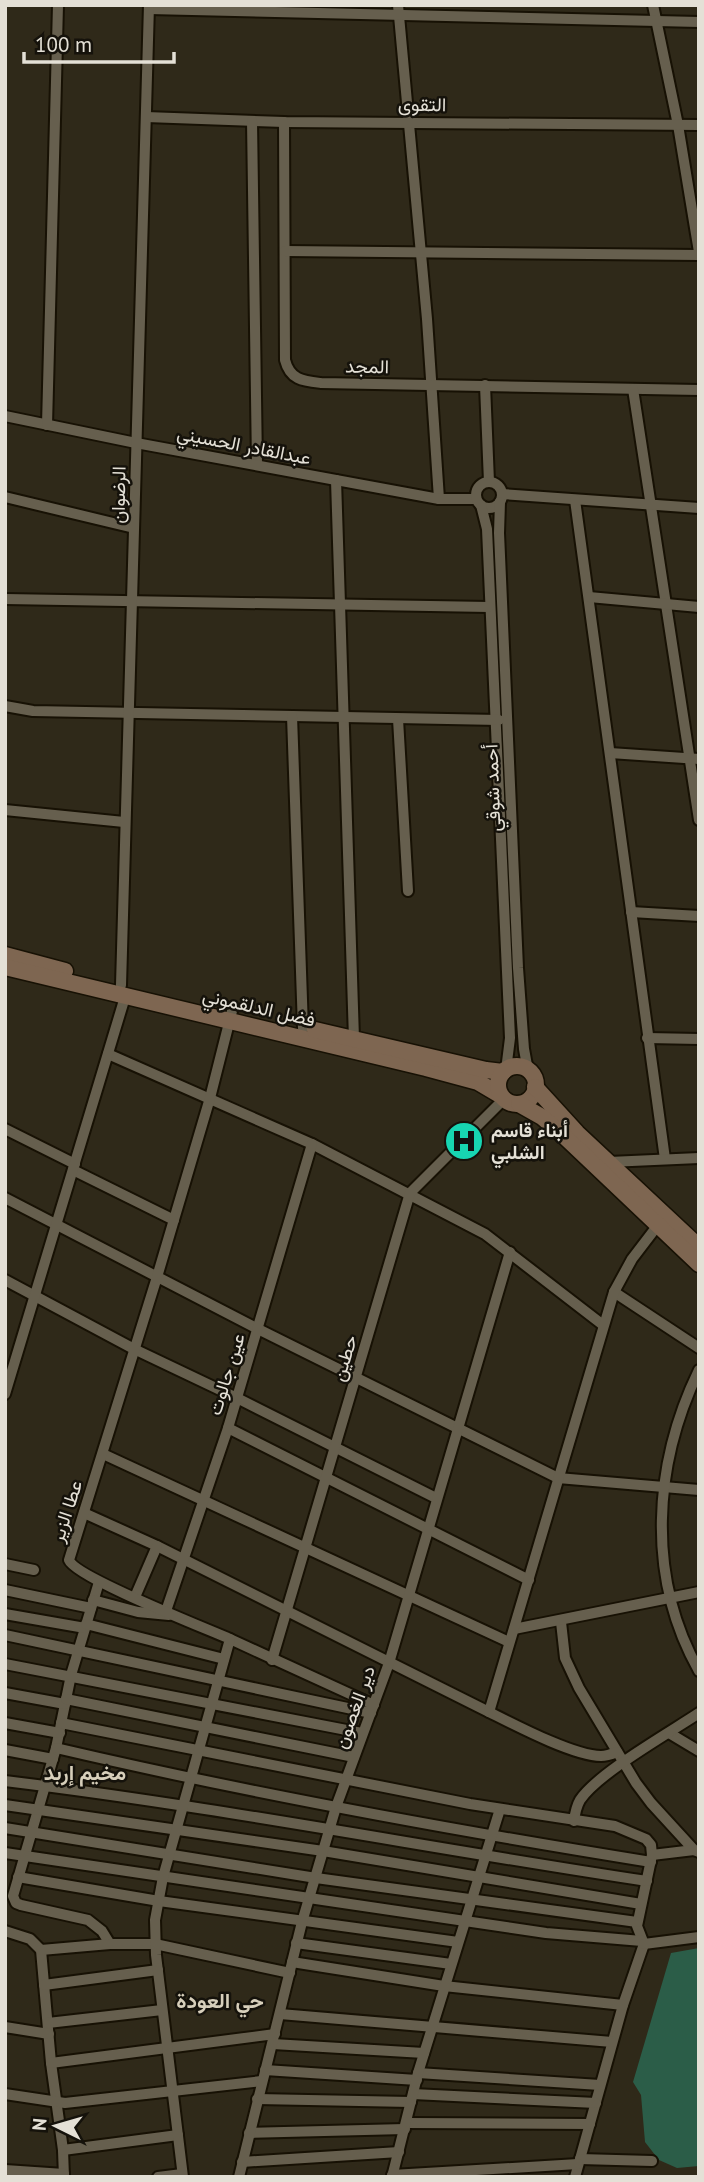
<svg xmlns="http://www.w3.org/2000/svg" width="704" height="2182" viewBox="0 0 704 2182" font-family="'PT Sans',Vazirmatn,sans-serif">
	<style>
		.green { fill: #2b5d48 }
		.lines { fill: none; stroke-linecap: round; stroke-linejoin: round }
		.street-casing { stroke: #171104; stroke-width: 14 }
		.secondary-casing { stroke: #171104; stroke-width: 19 }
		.street { stroke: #665f4e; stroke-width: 10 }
		.secondary { stroke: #7e6651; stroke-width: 16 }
		.labels { text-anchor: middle; stroke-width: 5; stroke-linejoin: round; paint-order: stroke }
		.street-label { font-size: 19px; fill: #e4e0d6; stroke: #15120b }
		.poi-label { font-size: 19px; font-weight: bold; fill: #e4e0d6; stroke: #15120b; text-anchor: start }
		.neighbourhood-label { font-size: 21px; font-weight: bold; fill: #d7cfbb; stroke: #15120b }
	</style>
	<rect width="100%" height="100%" fill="#2f2919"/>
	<path class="green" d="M699 1948V2166L677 2168 659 2160 645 2142 641 2095 633 2082 671 1953Z"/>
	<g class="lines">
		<defs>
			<g id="street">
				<path d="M398 5 427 319 439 499"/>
				<path d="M653 5 678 125 699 252"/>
				<path d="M149 9 699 22"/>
				<path d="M146 117 284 122 699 125"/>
				<path d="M252 121 257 465"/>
				<path d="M284 122 285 360C290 380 303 381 321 383L699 390"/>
				<path d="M285 251 699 255"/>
				<path d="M485 385 489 482"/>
				<path d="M633 389 699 820"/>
				<path d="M5 416 136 443 439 499H476"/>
				<path d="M47 425 58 5"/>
				<path d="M336 480 354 1039"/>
				<circle cx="489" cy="495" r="13"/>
				<path d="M502 494 699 508"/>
				<path d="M5 497 134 528"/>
				<path d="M575 500 665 1159"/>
				<path d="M500 502 499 533 518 968 524 1049 528 1071"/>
				<path d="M481 505 487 529 510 1038 506 1070"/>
				<path d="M589 597 699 607"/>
				<path d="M5 599 489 607"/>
				<path d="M5 706 33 711 499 720"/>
				<path d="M292 716 303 1028"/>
				<path d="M398 719 408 891"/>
				<path d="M610 753 699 759"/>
				<path d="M5 810 124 822"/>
				<path d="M631 912 699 916"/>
				<path d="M121 985 149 5"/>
				<path d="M647 1038 699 1039"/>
				<path d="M108 1054 312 1144 485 1234 603 1325"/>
				<path d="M5 1129 75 1164"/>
				<path d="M609 1162 699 1158"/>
				<path d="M73 1170 174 1220"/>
				<path d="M5 1198 258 1329 558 1478 699 1490"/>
				<path d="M5 1280 134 1349 237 1398 436 1498"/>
				<path d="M614 1292 699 1348"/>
				<path d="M699 1370C653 1465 646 1577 699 1671"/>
				<path d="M5 1394 125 997"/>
				<path d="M228 1428 529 1580"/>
				<path d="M103 1454 509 1642"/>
				<path d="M84 1513 157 1546 489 1712"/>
				<path d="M5 1564 34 1570"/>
				<path d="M99 1582 71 1675 56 1748 13 1896 16 1903 21 1905 88 1920 102 1931 110 1944"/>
				<path d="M5 1590 91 1608"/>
				<path d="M135 1597 157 1546"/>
				<path d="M93 1600 138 1612 169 1615"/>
				<path d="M166 1611 228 1428 312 1144"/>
				<path d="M5 1614 85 1628"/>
				<path d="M561 1622 565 1658 579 1688 636 1783 651 1803 694 1850 699 1852"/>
				<path d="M86 1624 224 1659"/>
				<path d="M514 1629 699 1592"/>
				<path d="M5 1635 371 1713"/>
				<path d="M230 1639 374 1705"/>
				<path d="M272 1660 410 1193 504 1099"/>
				<path d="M5 1664 362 1733"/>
				<path d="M5 1693 65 1704"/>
				<path d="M66 1699 354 1757"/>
				<path d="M5 1723 60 1733"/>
				<path d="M61 1723 470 1804 615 1826 646 1839 651 1845 652 1855 637 1926 644 1944 623 2005 575 2177"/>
				<path d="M669 1733 699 1751"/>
				<path d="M56 1748C253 1794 452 1830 651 1862"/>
				<path d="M5 1750 53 1759"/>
				<path d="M617 1752C612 1754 607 1756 601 1756 574 1756 515 1725 489 1712L614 1292 632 1259 658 1225"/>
				<path d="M5 1781C220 1807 433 1849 647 1881"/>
				<path d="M5 1805 323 1851 641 1904"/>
				<path d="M574 1821C575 1813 576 1807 580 1800 598 1773 669 1733 699 1713"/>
				<path d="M5 1828 316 1878 637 1922"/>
				<path d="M5 1853 546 1933 642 1941"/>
				<path d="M652 1855 694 1850"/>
				<path d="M18 1877 159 1901 458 1942"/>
				<path d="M5 1931 30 1939 41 1950 51 2063 63 2150 64 2177"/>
				<path d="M296 1943 451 1964"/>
				<path d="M644 1944 699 1937"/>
				<path d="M41 1950 110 1944H155L290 1973"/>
				<path d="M292 1962 444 1986 623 2005"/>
				<path d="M44 1985 158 1970"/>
				<path d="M280 2014 612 2042"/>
				<path d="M48 2023 162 2010"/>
				<path d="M5 2027 49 2034"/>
				<path d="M273 2044 424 2053"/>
				<path d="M51 2063 275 2034"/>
				<path d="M265 2070 417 2080"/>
				<path d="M418 2073 600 2085"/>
				<path d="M5 2094 65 2103 262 2081"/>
				<path d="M413 2094 596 2103"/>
				<path d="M257 2099 411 2102"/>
				<path d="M406 2123 590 2124"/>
				<path d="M249 2133 405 2129"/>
				<path d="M63 2150 178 2135"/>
				<path d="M580 2159 652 2161"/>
				<path d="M242 2162 399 2152"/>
				<path d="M5 2170 64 2174"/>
				<path d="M392 2175 578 2164"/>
				<path d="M158 2177 182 2174"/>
				<path d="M183 2177 156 1955 155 1920 163 1877 230 1639C205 1628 75 1577 69 1560L157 1277 210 1098 232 1011"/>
				<path d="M239 2177 302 1922 336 1807 389 1663 510 1252"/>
				<path d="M392 2177 418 2073 500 1809"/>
			</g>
			<g id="secondary">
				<path d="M5 955 65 971"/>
				<path d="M5 967 426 1068 478 1082 500 1095"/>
				<path d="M315 1030 486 1070 503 1072"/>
				<circle cx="517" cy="1085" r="19"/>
				<path d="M535 1087 577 1133 699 1247"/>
				<path d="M519 1104 542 1117 563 1135 699 1264"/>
			</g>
		</defs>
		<use href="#street" class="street-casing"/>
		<use href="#secondary" class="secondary-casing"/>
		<use href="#street" class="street"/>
		<use href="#secondary" class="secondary"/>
	</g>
	<defs>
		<symbol id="hospital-disc" viewBox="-11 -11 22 22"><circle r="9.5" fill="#17d5b2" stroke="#15120b"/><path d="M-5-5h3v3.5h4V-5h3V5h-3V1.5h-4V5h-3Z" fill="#111"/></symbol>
	</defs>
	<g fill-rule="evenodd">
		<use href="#hospital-disc" x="442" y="1119" width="44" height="44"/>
	</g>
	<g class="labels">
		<g class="street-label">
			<text transform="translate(422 104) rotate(1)" y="7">التقوى</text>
			<text transform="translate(367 366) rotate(1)" y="7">المجد</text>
			<text transform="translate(244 445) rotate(11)" y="7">عبدالقادر الحسيني</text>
			<text transform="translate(118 495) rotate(-89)" y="7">الرضوان</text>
			<text transform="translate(492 788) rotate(-92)" y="7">أحمد شوقي</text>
			<text transform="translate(259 1007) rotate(13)" y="7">فضل الدلقموني</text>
			<text transform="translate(344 1358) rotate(-73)" y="7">حطين</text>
			<text transform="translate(226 1374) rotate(-73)" y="7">عين جالوت</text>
			<text transform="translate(66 1511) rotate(-72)" y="7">عطا الزير</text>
			<text transform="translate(354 1707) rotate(-70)" y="7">دير الغصون</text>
		</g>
		<g class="poi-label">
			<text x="491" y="1137">أبناء قاسم<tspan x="491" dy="22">الشلبي</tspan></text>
		</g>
		<g class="neighbourhood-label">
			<text x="85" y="1780">مخيم إربد</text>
			<text x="220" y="2008">حي العودة</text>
		</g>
	</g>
	<rect width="704" height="2182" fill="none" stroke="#e4e0d6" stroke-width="14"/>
	<g transform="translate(56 2126) rotate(275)" stroke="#15120b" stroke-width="5" paint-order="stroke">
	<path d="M0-5L12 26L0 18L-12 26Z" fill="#e4e0d6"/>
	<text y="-10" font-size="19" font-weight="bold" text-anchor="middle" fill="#e4e0d6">N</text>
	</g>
	<path d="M24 52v10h150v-10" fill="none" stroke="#e4e0d6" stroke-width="3.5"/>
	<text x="35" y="52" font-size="21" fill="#e4e0d6" stroke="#15120b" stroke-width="5" paint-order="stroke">100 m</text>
</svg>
